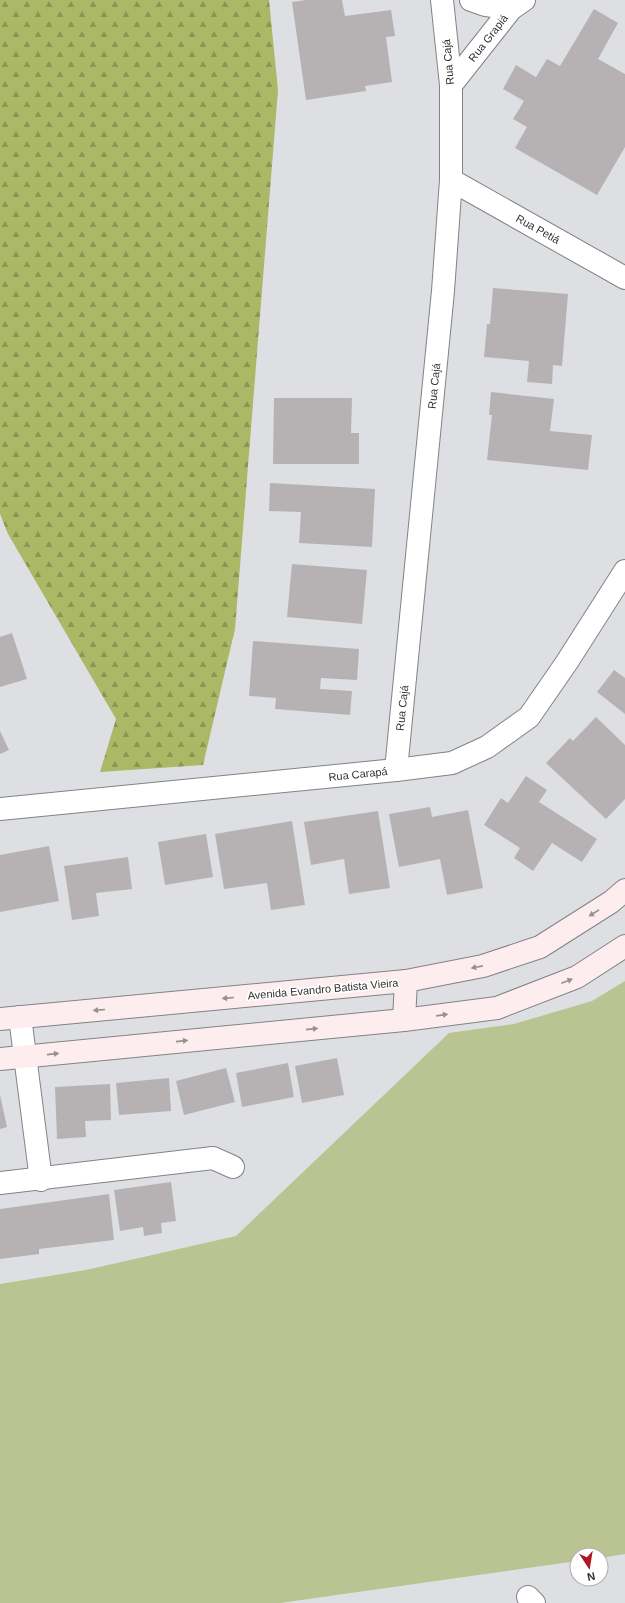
<svg xmlns="http://www.w3.org/2000/svg" width="625" height="1603" viewBox="0 0 625 1603" font-family="Helvetica,sans-serif">
	<style>
		.green { fill: #bac392 }
		.forest { fill: url(#forest-firs) }
		.building { fill: #b6b2b4 }
		.lines { fill: none; stroke-linecap: round; stroke-linejoin: round }
		.street-casing { stroke: #828386; stroke-width: 24 }
		.secondary-casing { stroke: #828386; stroke-width: 24 }
		.street { stroke: #fff; stroke-width: 22 }
		.secondary { stroke: #fdedef; stroke-width: 22 }
		.oneway { fill: #978f90 }
		.labels { text-anchor: middle; stroke-width: 3.5; stroke-linejoin: round; paint-order: stroke }
		.street-label { font-size: 11px; fill: #313132; stroke: #fff }
	</style>
	<defs>
		<pattern id="forest-firs" width="22" height="20" patternUnits="userSpaceOnUse"><rect width="22" height="20" fill="#abb865"/><path d="M5 1l3.5 6h-7zM16 11l3.5 6h-7z" fill="#8c9654"/></pattern>
	</defs>
	<rect width="100%" height="100%" fill="#dedfe2"/>
	<path class="green" d="M625 981V1554L601 1558V1555H577V1561L280 1603H0V1284L86 1270 236 1236 449 1033 514 1024 592 1001Z"/>
	<path class="forest" d="M0 0H269L278 90 235 629 203 765 100 772 116 719 8 534 0 514Z"/>
	<g class="building">
		<path d="M306 0H342L345 16 391 10 395 36 386 37 392 82 365 86 366 91 306 100 292 2Z"/>
		<path d="M594 9 618 23 598 59 625 74V147L597 195 515 148 527 127 513 119 524 101 503 89 516 65 536 77 547 59 560 66Z"/>
		<path d="M493 288 568 294 562 366 553 365 552 384 527 382 529 361 484 357 487 324H490Z"/>
		<path d="M491 392 554 399 550 431 592 435 588 470 487 460 492 415H489Z"/>
		<path d="M274 398H352L351 433H359V464H273Z"/>
		<path d="M270 483 375 489 372 547 299 543 301 512 269 511Z"/>
		<path d="M292 564 367 570 362 624 287 617Z"/>
		<path d="M12 633 27 679 0 687V637Z"/>
		<path d="M253 641 359 649 357 680 321 678 320 689 352 691 350 715 275 709 276 698 249 696Z"/>
		<path d="M614 670 625 678V714L597 692Z"/>
		<path d="M596 717 625 745V799L606 819 546 763 570 738 573 741Z"/>
		<path d="M0 731 9 750 0 754Z"/>
		<path d="M526 776 547 790 539 802 597 839 582 862 552 843 533 871 514 858 520 848 484 825 501 798 508 803Z"/>
		<path d="M430 807 432 817 468 810 483 888 447 895 440 859 399 867 389 814Z"/>
		<path d="M378 811 390 888 349 894 344 859 311 865 304 822Z"/>
		<path d="M292 821 305 905 271 910 267 883 224 889 215 834Z"/>
		<path d="M206 834 213 877 165 885 158 842Z"/>
		<path d="M49 846 59 901 0 912V855Z"/>
		<path d="M128 857 132 889 96 893 99 916 72 920 64 866Z"/>
		<path d="M337 1058 344 1095 302 1103 295 1066Z"/>
		<path d="M288 1063 294 1097 242 1107 236 1073Z"/>
		<path d="M226 1068 235 1102 184 1115 176 1081Z"/>
		<path d="M169 1078 171 1111 119 1115 116 1083Z"/>
		<path d="M110 1084 111 1120 85 1121 86 1137 57 1139 55 1087Z"/>
		<path d="M0 1095 7 1127 0 1129Z"/>
		<path d="M171 1182 176 1221 161 1223 162 1233 144 1236 143 1227 120 1231 114 1190Z"/>
		<path d="M109 1194 114 1240 39 1249V1254L0 1259V1209Z"/>
	</g>
	<g class="lines">
		<defs>
			<g id="street">
				<path d="M471 0 485 5 511 9"/>
				<path d="M451 85 511 9 524 0"/>
				<path d="M451 180 625 278"/>
				<path d="M396 770 443 291 451 180V85L442 0"/>
				<path d="M0 809 396 770 452 763 487 747 529 717 567 662 625 571"/>
				<path d="M20 1017 41 1180"/>
				<path d="M0 1183 213 1158 233 1167"/>
				<path d="M528 1597 534 1603"/>
			</g>
			<g id="secondary">
				<path d="M0 1019 406 981 483 966 540 947 611 902 625 890"/>
				<path d="M404 1020 406 981"/>
				<path d="M0 1059 404 1020 497 1008 577 977 625 946"/>
			</g>
		</defs>
		<use href="#street" class="street-casing"/>
		<use href="#secondary" class="secondary-casing"/>
		<use href="#street" class="street"/>
		<use href="#secondary" class="secondary"/>
	</g>
	<defs><path id="oneway-solid" d="M-6-.8H1V-3.2L6.5 0L1 3.2V.8H-6Z"/></defs>
	<g class="oneway">
		<use href="#oneway-solid" transform="translate(594 913) rotate(148)"/>
		<use href="#oneway-solid" transform="translate(477 967) rotate(169)"/>
		<use href="#oneway-solid" transform="translate(567 981) rotate(-21)"/>
		<use href="#oneway-solid" transform="translate(228 998) rotate(175)"/>
		<use href="#oneway-solid" transform="translate(99 1010) rotate(175)"/>
		<use href="#oneway-solid" transform="translate(442 1015) rotate(-8)"/>
		<use href="#oneway-solid" transform="translate(312 1029) rotate(-6)"/>
		<use href="#oneway-solid" transform="translate(182 1041) rotate(-6)"/>
		<use href="#oneway-solid" transform="translate(53 1054) rotate(-6)"/>
	</g>
	<g class="labels">
		<g class="street-label">
			<text transform="translate(488 38) rotate(-52)" y="4">Rua Grapiá</text>
			<text transform="translate(448 62) rotate(-95)" y="4">Rua Cajá</text>
			<text transform="translate(538 229) rotate(29)" y="4">Rua Petiá</text>
			<text transform="translate(434 386) rotate(-84)" y="4">Rua Cajá</text>
			<text transform="translate(402 708) rotate(-84)" y="4">Rua Cajá</text>
			<text transform="translate(358 774) rotate(-6)" y="4">Rua Carapá</text>
			<text transform="translate(323 989) rotate(-5)" y="4">Avenida Evandro Batista Vieira</text>
		</g>
	</g>
	<g transform="translate(589 1567) rotate(168)"><circle r="19" fill="#ffffff" stroke="#adadad"/>
	<path d="M0-3L7 15L0 10L-7 15Z" fill="#ac1828"/>
	<text y="-6" font-size="11" font-weight="bold" text-anchor="middle" fill="#313132">N</text>
	</g>
</svg>
